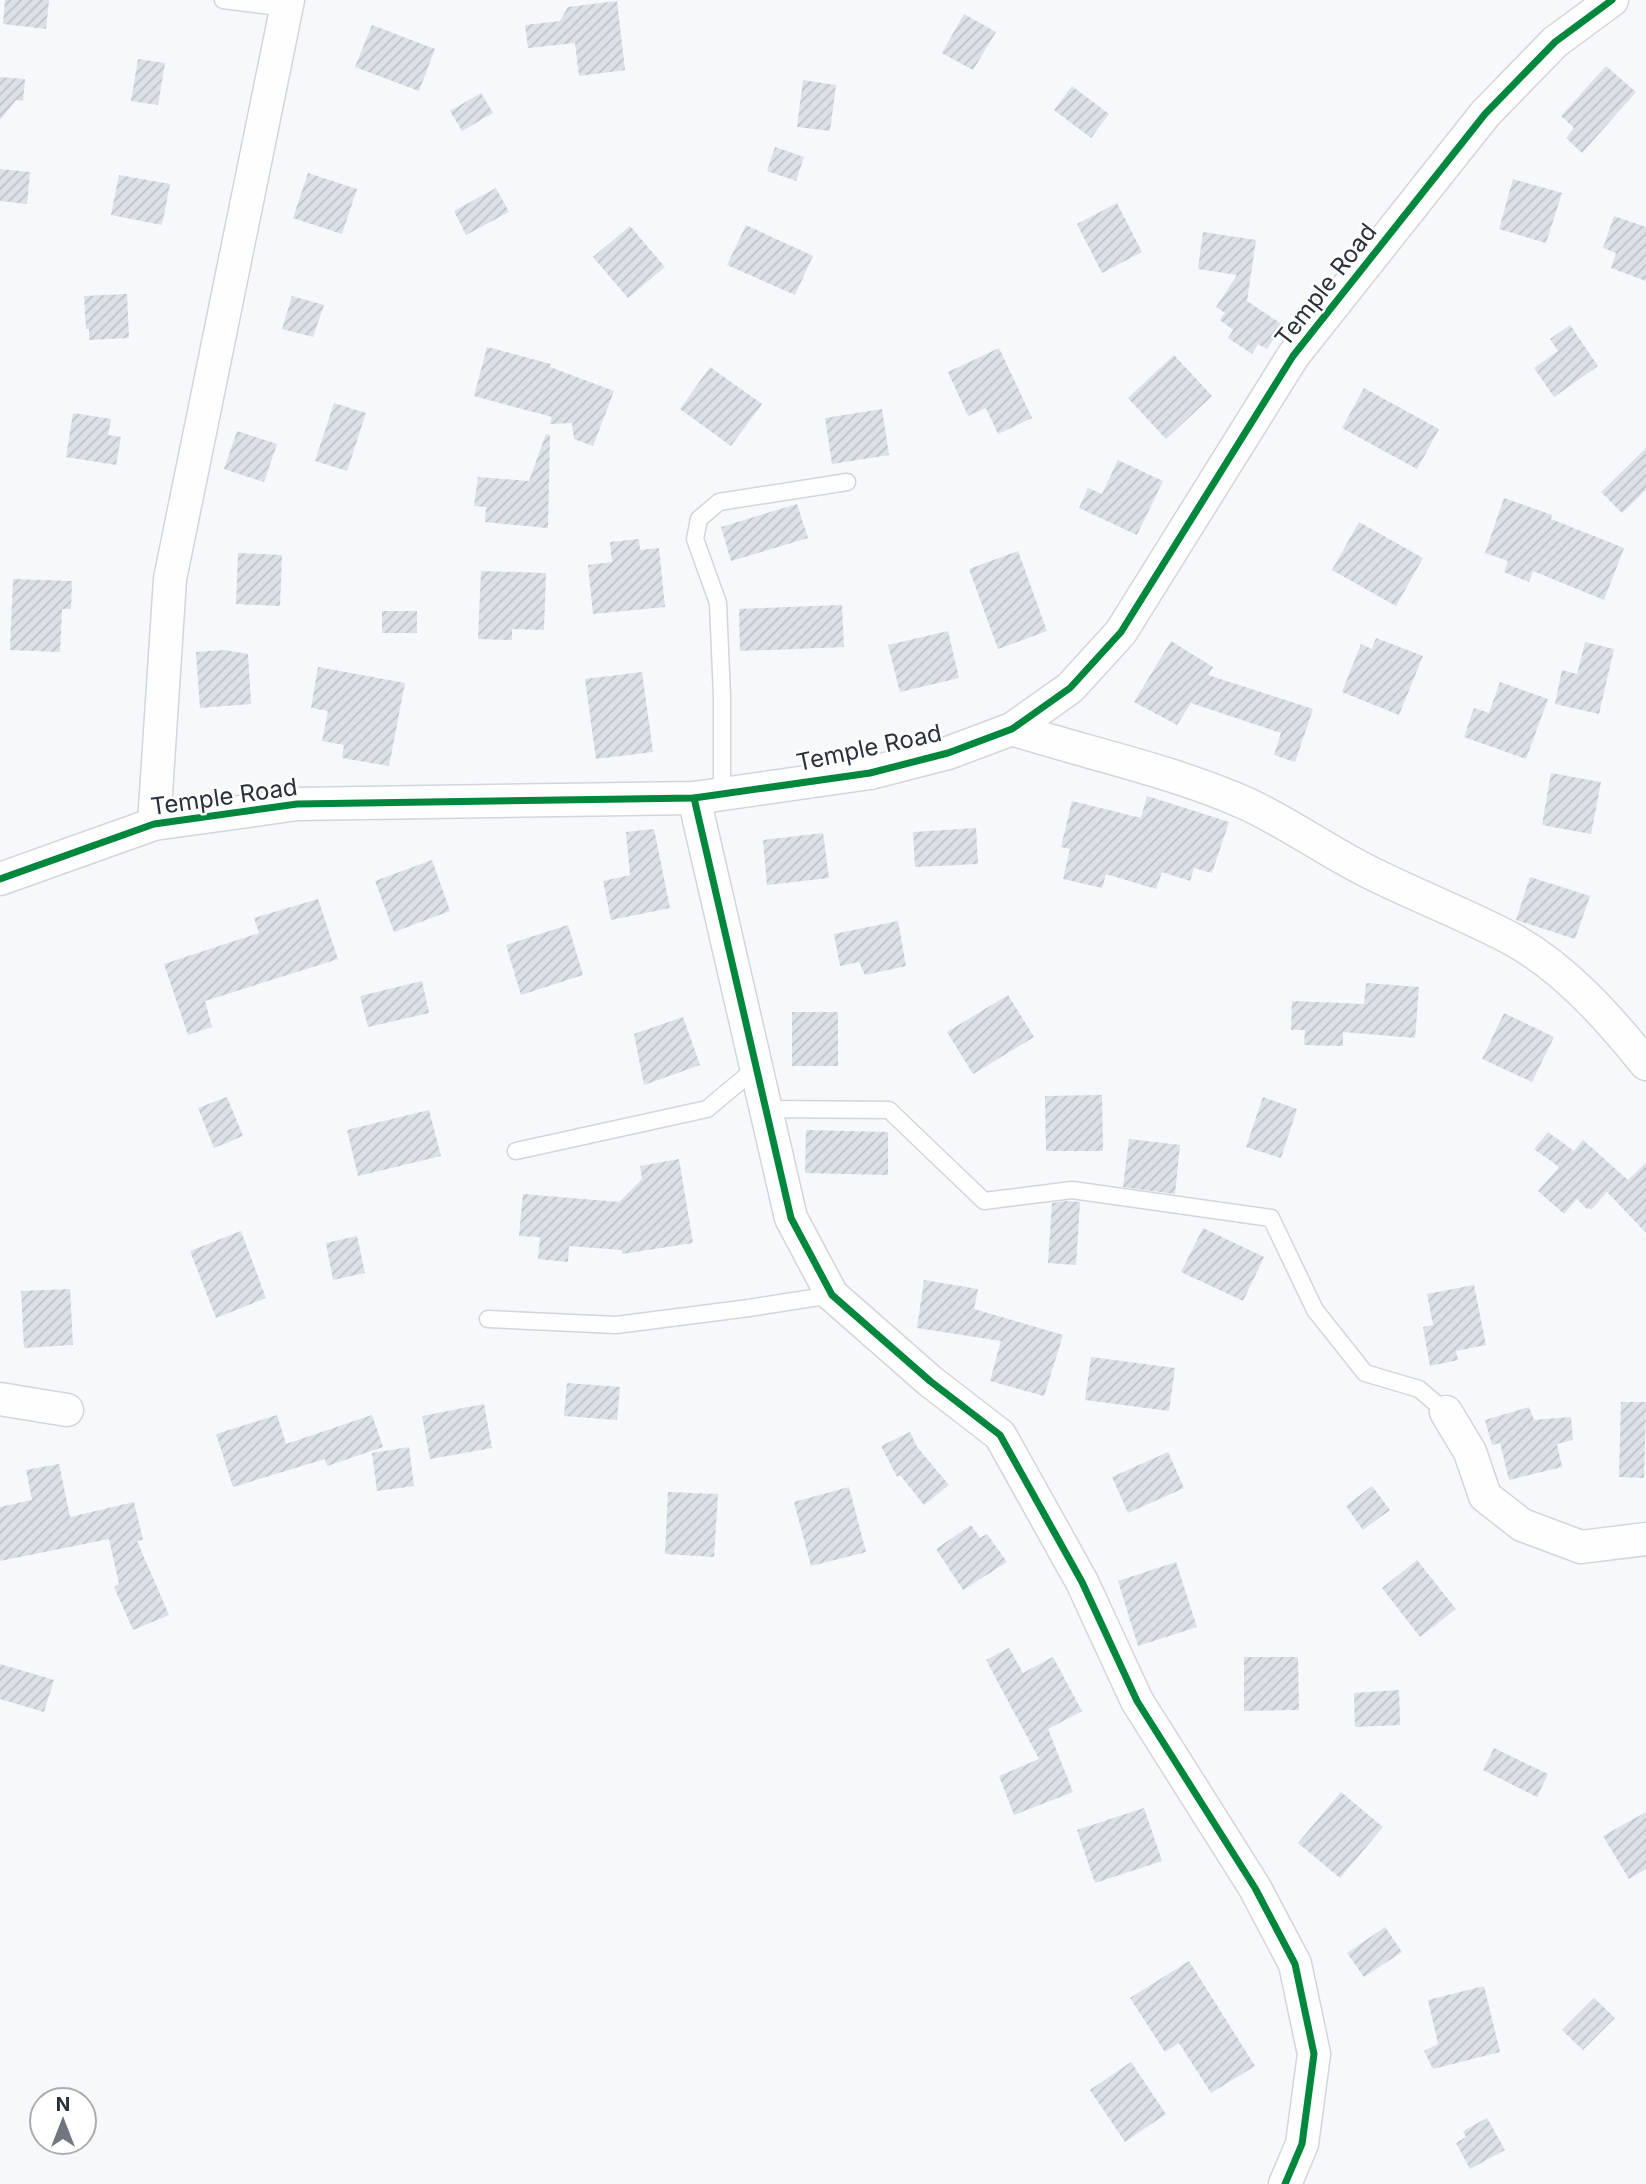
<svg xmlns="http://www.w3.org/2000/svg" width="1646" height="2184" viewBox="0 0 1646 2184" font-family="Inter,sans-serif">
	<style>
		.building { fill: url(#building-hatch) }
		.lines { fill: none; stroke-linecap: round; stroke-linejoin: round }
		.service-casing { stroke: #d1d6dd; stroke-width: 19 }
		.minor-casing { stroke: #d1d6dd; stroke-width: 35 }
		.service { stroke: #fefefe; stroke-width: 16 }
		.minor { stroke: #fefefe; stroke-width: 32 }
		.cycleway-casing { stroke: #fff; stroke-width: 11 }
		.cycleway { stroke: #00873e; stroke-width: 7 }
		.labels { text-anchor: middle; stroke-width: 5; stroke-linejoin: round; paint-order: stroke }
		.street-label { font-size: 24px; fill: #29313d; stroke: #fff }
	</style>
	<defs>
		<pattern id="building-hatch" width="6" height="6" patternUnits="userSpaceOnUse" patternTransform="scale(1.75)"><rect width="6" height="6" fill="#dce1e8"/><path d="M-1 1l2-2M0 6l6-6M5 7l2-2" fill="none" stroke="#bdc2c8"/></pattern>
	</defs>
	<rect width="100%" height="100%" fill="#f6f8fb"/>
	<g class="building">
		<path d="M5 0H49L46 29 3 24Z"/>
		<path d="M617 1 625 70 579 76 575 43 528 48 525 25 560 21 568 7Z"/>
		<path d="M964 14 996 32 973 70 942 53Z"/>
		<path d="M372 25 435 49 419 91 355 67Z"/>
		<path d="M138 59 165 63 158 105 131 101Z"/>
		<path d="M1606 66 1636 92 1582 153 1566 138 1574 128 1561 116Z"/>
		<path d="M0 77 25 79 23 101 16 100 0 120Z"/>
		<path d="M803 80 836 85 830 131 797 127Z"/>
		<path d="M1072 86 1109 114 1091 138 1054 110Z"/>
		<path d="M481 93 493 113 462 131 450 111Z"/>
		<path d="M775 147 804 157 796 181 767 171Z"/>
		<path d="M0 169 30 172 27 204 0 201Z"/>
		<path d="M308 173 357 189 342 234 293 218Z"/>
		<path d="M119 175 170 184 162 225 111 215Z"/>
		<path d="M1513 179 1562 193 1546 243 1499 229Z"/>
		<path d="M496 188 509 212 466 235 454 211Z"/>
		<path d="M1117 203 1142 252 1102 273 1077 224Z"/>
		<path d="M1614 216 1646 227V281L1611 268 1616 253 1603 248Z"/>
		<path d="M746 225 813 256 795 295 727 265Z"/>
		<path d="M630 226 665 267 628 298 593 257Z"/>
		<path d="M1203 232 1256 240 1247 301 1283 325 1267 349 1258 344 1252 354 1228 338 1233 330 1220 320 1225 313 1216 307 1237 275 1198 269Z"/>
		<path d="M127 294 129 338 89 340V329H86L84 296Z"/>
		<path d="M292 296 324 305 313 337 282 329Z"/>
		<path d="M1570 325 1598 366 1554 397 1534 368 1558 351 1550 339Z"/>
		<path d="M487 347 551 364 550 367 614 391 593 446 574 439 572 423 550 424 552 417 474 396Z"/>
		<path d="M999 348 1032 418 998 434 986 408 968 416 948 372Z"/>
		<path d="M1174 355 1212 396 1166 439 1128 398Z"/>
		<path d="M710 367 762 404 731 446 680 409Z"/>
		<path d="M1364 388 1439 429 1417 469 1342 428Z"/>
		<path d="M334 403 366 413 347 471 315 461Z"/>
		<path d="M882 409 889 455 832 464 825 418Z"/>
		<path d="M73 413 111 419 108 435 121 437 116 465 66 457Z"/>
		<path d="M237 431 277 444 264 482 224 469Z"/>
		<path d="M546 434 550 435 548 528 485 522 486 507 474 506 478 477 529 481Z"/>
		<path d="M1646 448V490L1622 513 1601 492Z"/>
		<path d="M1118 460 1163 481 1137 535 1079 508 1088 488 1102 494Z"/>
		<path d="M1504 498 1552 515 1551 519 1624 548 1604 600 1533 571 1529 582 1504 572 1508 561 1485 553Z"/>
		<path d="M797 504 808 538 731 561 721 527Z"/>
		<path d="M1359 522 1423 558 1396 606 1332 570Z"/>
		<path d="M639 539 640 550 659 548 665 607 593 614 588 565 612 562 610 542Z"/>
		<path d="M1018 551 1047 631 998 649 969 569Z"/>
		<path d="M238 553 282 555 280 606 236 604Z"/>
		<path d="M481 571 546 573 544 630 512 629V640L478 639Z"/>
		<path d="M13 579 72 581 71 609H62L60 652 10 650Z"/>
		<path d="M842 605 844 647 740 651 739 609Z"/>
		<rect x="382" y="611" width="35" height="22"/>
		<path d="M948 631 959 678 900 692 888 645Z"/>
		<path d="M1376 638 1423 656 1399 715 1342 692 1361 644 1372 649Z"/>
		<path d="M1171 641 1213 667 1208 675 1313 709 1295 762 1274 755 1281 733 1191 703 1177 725 1134 702Z"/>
		<path d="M1585 642 1614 649 1599 714 1555 704 1562 670 1577 674Z"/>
		<path d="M224 650 248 654 251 704 200 708 196 652Z"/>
		<path d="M318 667 405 683 389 766 342 758 344 745 322 741 328 711 311 708Z"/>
		<path d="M642 672 653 752 596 759 585 679Z"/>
		<path d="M1500 682 1548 699 1526 759 1464 737 1474 708 1489 713Z"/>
		<path d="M1551 773 1601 782 1591 834 1542 825Z"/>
		<path d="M1147 796 1229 822 1212 873 1194 868 1190 881 1162 872 1156 889 1106 874 1102 888 1063 879 1070 849 1061 847 1072 801 1141 818Z"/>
		<path d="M976 828 978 864 915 867 913 832Z"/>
		<path d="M654 829 670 908 611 920 603 881 630 875 626 832Z"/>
		<path d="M823 833 829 878 767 885 763 840Z"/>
		<path d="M432 860 450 911 394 932 375 881Z"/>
		<path d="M1530 877 1590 896 1575 939 1516 920Z"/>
		<path d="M318 899 338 959 205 1001 212 1027 188 1035 164 964 259 933 254 918Z"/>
		<path d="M898 921 906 966 865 975 859 962 840 966 834 934Z"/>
		<path d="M568 925 583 975 521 995 506 945Z"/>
		<path d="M422 981 429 1013 368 1027 360 996Z"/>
		<path d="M1366 983 1419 987 1415 1038 1343 1032V1046L1304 1045 1305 1030H1291L1292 1001 1364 1004Z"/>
		<path d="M1008 995 1034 1037 973 1074 947 1032Z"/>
		<rect x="792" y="1012" width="46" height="54"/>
		<path d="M1504 1013 1554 1037 1532 1082 1482 1059Z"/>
		<path d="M683 1017 700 1065 644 1085 634 1034Z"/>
		<path d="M1102 1095 1103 1151H1046L1045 1096Z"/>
		<path d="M227 1097 243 1136 214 1148 198 1108Z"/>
		<path d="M1263 1097 1297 1109 1281 1158 1246 1147Z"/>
		<path d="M429 1110 441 1156 358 1176 347 1130Z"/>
		<path d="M806 1130 888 1132V1175L805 1173Z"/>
		<path d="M1548 1132 1574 1151 1583 1140 1628 1180 1646 1163V1233L1607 1192 1591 1210 1589 1208 1587 1209 1577 1199 1564 1214 1538 1191 1559 1167 1534 1149Z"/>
		<path d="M1129 1139 1180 1145 1175 1194 1123 1187Z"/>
		<path d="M679 1159 693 1243 622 1254V1250L569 1246 568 1262 538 1259 540 1237 519 1236 523 1194 619 1202 642 1179 640 1166Z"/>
		<path d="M1066 1201 1080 1202 1076 1265 1048 1263 1052 1203Z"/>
		<path d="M1203 1228 1264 1257 1243 1301 1181 1272Z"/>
		<path d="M241 1231 266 1298 216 1318 190 1251Z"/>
		<path d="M357 1236 365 1273 333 1280 326 1243Z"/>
		<path d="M924 1280 978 1289 974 1309 1063 1335 1044 1396 990 1381 1001 1341 917 1328Z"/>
		<path d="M1474 1285 1486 1345 1456 1351 1458 1360 1430 1366 1423 1327 1433 1325 1427 1294Z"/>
		<path d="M70 1289 73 1345 24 1348 21 1291Z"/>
		<path d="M1091 1357 1175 1368 1169 1411 1085 1400Z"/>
		<path d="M567 1383 620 1387 617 1420 564 1416Z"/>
		<path d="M1621 1402H1646L1644 1478 1619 1477Z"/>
		<path d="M484 1404 492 1448 430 1459 422 1416Z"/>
		<path d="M1529 1407 1534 1420 1571 1417 1573 1440 1557 1444 1562 1467 1509 1480 1500 1443 1492 1445 1485 1420Z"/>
		<path d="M277 1415 286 1444 372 1415 383 1447 327 1466 325 1459 233 1487 216 1434Z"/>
		<path d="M910 1432 917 1447 949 1485 924 1505 900 1475 897 1477 881 1446Z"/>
		<path d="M409 1447 414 1486 377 1491 372 1453Z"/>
		<path d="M1168 1452 1184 1488 1128 1513 1112 1477Z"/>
		<path d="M59 1464 70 1517 134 1502 143 1540 137 1541 169 1615 133 1630 114 1587 119 1584 109 1539 0 1561V1507L32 1500 26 1470Z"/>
		<path d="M1372 1486 1390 1510 1363 1530 1346 1506Z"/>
		<path d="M849 1487 866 1552 811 1566 794 1502Z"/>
		<path d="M668 1492 718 1494 714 1557 665 1554Z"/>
		<path d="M971 1525 980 1538 987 1534 1007 1562 963 1590 936 1549Z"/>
		<path d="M1417 1560 1456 1609 1420 1637 1382 1588Z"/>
		<path d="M1176 1562 1197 1627 1138 1646 1118 1581Z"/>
		<path d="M1009 1648 1023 1673 1053 1657 1082 1711 1048 1729 1073 1792 1014 1815 999 1776 1039 1759 986 1660Z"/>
		<path d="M1244 1657H1298L1299 1710 1244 1711Z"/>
		<path d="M0 1664 54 1680 44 1712 0 1699Z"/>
		<path d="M1399 1690 1400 1725 1355 1727 1354 1693Z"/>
		<path d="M1494 1748 1548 1774 1537 1797 1483 1770Z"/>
		<path d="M1341 1792 1383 1827 1340 1878 1298 1843Z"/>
		<path d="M1144 1808 1162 1861 1095 1883 1077 1830Z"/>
		<path d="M1646 1812V1869L1629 1879 1603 1836Z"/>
		<path d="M1385 1927 1402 1952 1364 1977 1347 1953Z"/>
		<path d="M1189 1961 1255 2066 1211 2093 1179 2043 1165 2052 1130 1998Z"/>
		<path d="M1484 1986 1500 2052 1433 2069 1424 2051 1438 2044 1428 2000Z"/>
		<path d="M1594 1998 1615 2018 1583 2050 1562 2030Z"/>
		<path d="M1131 2062 1166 2114 1125 2142 1090 2090Z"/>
		<path d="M1487 2118 1505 2150 1470 2169 1456 2143 1466 2137 1463 2131Z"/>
	</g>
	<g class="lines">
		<defs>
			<g id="service">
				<path d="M223 0 286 8"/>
				<path d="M722 794V697L718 603 695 539 699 519 719 502 847 482"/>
				<path d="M766 1109 889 1110 984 1201 1072 1190 1271 1218 1315 1310 1365 1373 1419 1389 1446 1412"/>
				<path d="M516 1151 707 1109 756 1068"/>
				<path d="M488 1319 616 1325 749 1308 832 1295"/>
			</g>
			<g id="minor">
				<path d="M1012 729C1090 754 1170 770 1245 803 1289 823 1331 854 1375 875 1420 897 1466 915 1510 938 1564 967 1608 1017 1646 1064"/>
				<path d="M694 798 791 1218 832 1295 930 1381 1000 1435 1082 1582 1137 1701 1255 1888 1295 1964 1314 2054 1302 2144 1285 2184"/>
				<path d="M154 824 170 579 288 0"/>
				<path d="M0 879 154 824 297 804 694 798 870 773 948 753 1012 729 1070 688 1121 632 1293 356 1485 114 1555 42 1612 0"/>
				<path d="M0 1399 67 1410"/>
				<path d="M1446 1412 1470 1452 1485 1496 1522 1525 1581 1547 1646 1539"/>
			</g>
		</defs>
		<use href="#service" class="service-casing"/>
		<use href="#minor" class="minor-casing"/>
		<use href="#service" class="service"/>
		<use href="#minor" class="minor"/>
		<defs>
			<g id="cycleway">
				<path d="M694 798 791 1218 832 1295 930 1381 1000 1435 1082 1582 1137 1701 1255 1888 1295 1964 1314 2054 1302 2144 1285 2184"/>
				<path d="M0 879 154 824 297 804 694 798 870 773 948 753 1012 729 1070 688 1121 632 1293 356 1485 114 1555 42 1612 0"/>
			</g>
		</defs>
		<use href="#cycleway" class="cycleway-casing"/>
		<use href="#cycleway" class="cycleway"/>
	</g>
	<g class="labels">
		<g class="street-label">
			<text transform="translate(1326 285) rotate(-52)" y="8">Temple Road</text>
			<text transform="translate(869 748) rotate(-12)" y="8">Temple Road</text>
			<text transform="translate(224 797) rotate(-8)" y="8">Temple Road</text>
		</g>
	</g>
	<g transform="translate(63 2121)"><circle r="33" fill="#ffffff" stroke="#a9adb1" stroke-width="2"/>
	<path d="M0-5L12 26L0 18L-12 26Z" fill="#717780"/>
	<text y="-10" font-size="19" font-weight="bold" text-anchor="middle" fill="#29313d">N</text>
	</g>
</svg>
